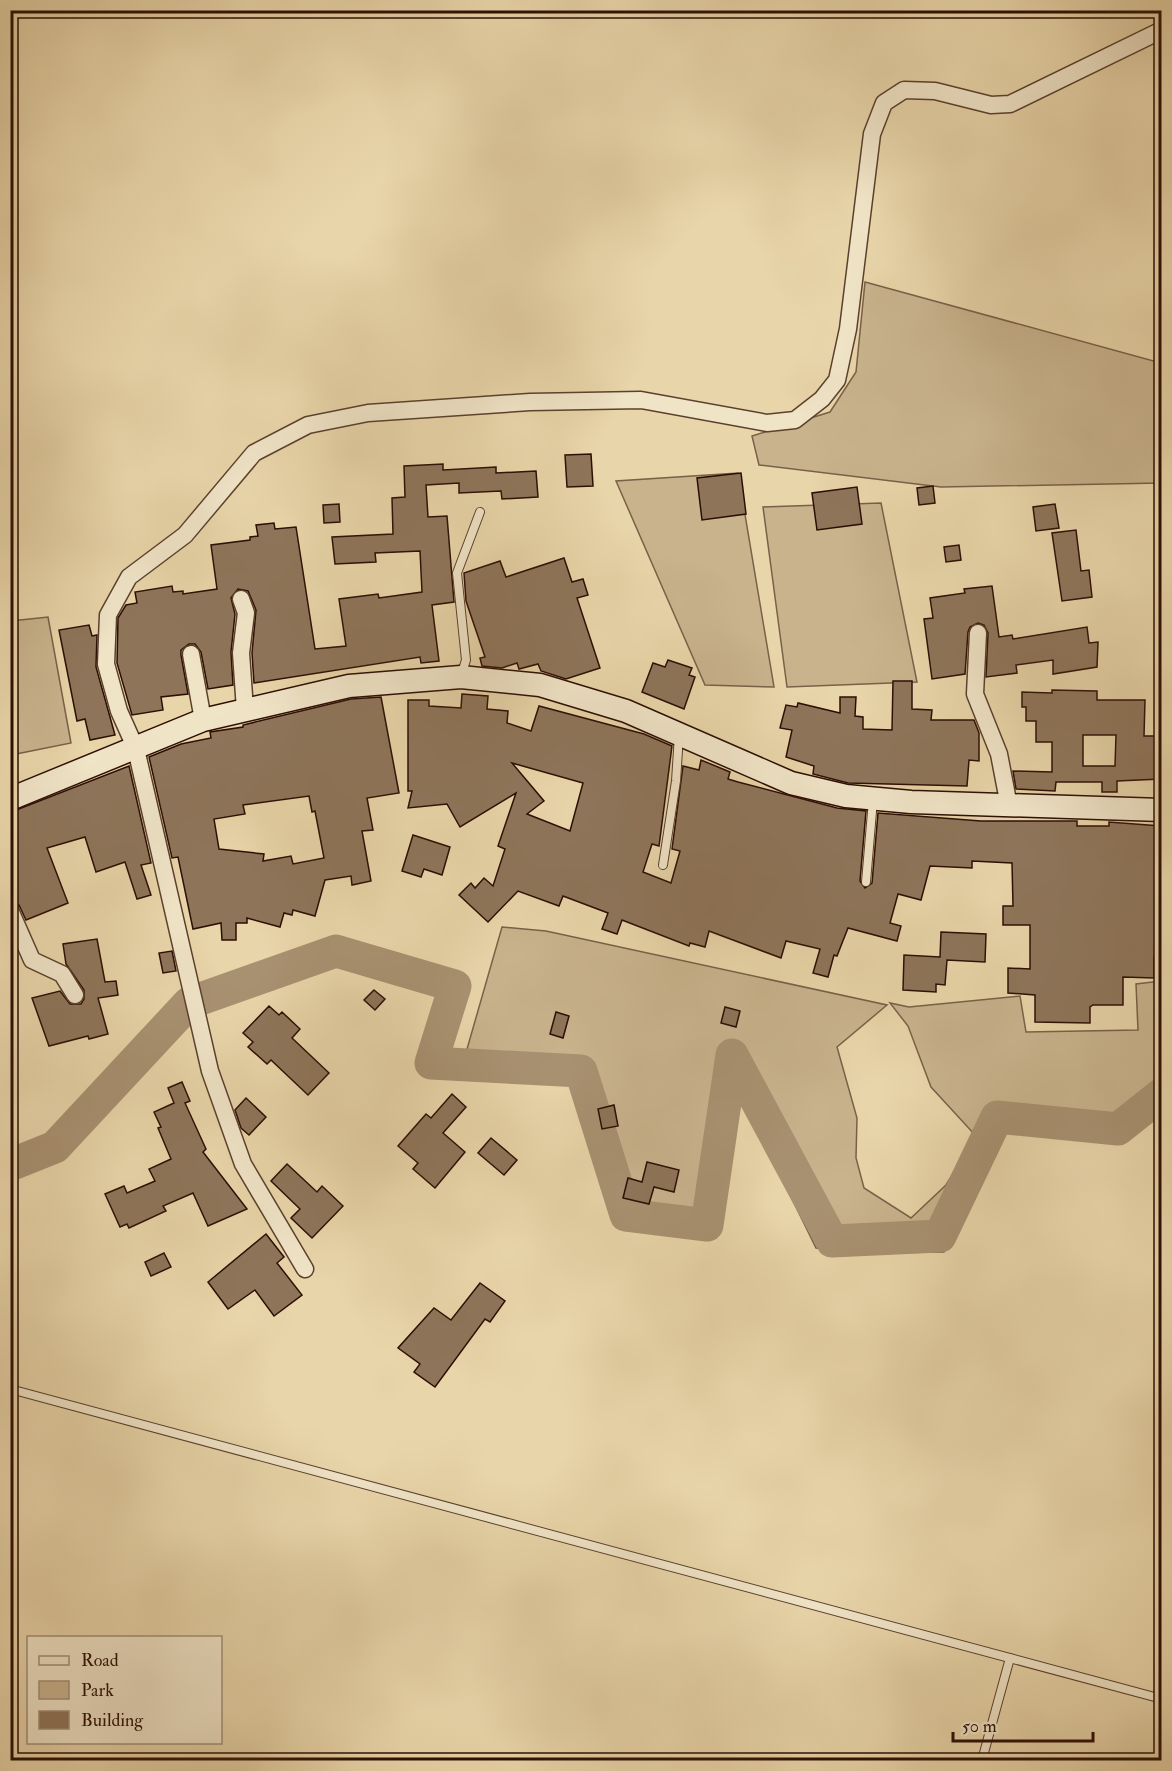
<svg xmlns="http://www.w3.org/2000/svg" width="1172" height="1771" viewBox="0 0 1172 1771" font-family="'IM FELL Double Pica',serif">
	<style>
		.green { fill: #c8b38d; stroke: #7a6048; stroke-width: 1.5 }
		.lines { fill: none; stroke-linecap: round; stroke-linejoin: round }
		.river { stroke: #a89171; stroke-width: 33 }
		.building { fill: #8e755a; stroke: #2c0e04; stroke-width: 1.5; fill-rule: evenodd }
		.lane-casing { stroke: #5b402d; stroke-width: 10 }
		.street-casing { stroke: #5b402d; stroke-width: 19 }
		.secondary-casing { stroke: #2c0e04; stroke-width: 25 }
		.lane { stroke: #f0e4c7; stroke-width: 8 }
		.street { stroke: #f0e4c7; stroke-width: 16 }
		.secondary { stroke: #f0e4c7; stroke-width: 22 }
	</style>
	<rect width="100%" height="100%" fill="#e8d5a9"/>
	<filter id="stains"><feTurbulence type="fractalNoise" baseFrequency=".00333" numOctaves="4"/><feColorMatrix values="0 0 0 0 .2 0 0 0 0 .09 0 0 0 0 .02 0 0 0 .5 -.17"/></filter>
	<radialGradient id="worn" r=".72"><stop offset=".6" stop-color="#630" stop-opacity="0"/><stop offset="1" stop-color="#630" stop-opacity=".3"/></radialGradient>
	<g class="green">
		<path d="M865 282 1161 363V483L941 487 759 465 752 436 830 412 856 372Z"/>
		<path d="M738 473 774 687 705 685 616 481Z"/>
		<path d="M881 503 917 682 787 687 763 507Z"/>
		<path d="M48 617 71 743 11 755V621Z"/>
		<path d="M502 927 546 931 887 1005 837 1047 857 1118 856 1158 864 1188 911 1218 946 1185 976 1136 931 1087 908 1026 890 1003 909 1007 1020 996 1026 1032 1138 1030 1136 984 1161 981V1106L1117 1141 1005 1133 944 1252 857 1253 816 1248 737 1086 716 1238 615 1221 575 1079 459 1077Z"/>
	</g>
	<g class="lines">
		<path class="river" d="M10 1165 55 1147 189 1003 336 951 455 986 431 1063 581 1071 626 1215 707 1225 732 1055 832 1241 940 1236 997 1117 1118 1129 1162 1094"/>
	</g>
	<g class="building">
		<path d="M591 454 593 486 567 487 565 455Z"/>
		<path d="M443 464V470L496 467V473L536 471 538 497 502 499 501 491 459 493V483L426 485 428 517 447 516 454 602 432 605 439 661 421 663 420 657 254 683 252 653 256 610 248 591 238 589 231 598 235 614 231 652 233 685 208 689 201 652 195 644H189L181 650V655L188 694 161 697 163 710 132 715 117 663 118 618 126 605 137 603 135 592 172 586 173 592 183 591V594L217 589 211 545 250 540V537L258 536 256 525 274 523 275 529 296 527 315 649 346 646 339 599 378 594 379 598 422 592 420 551 375 553 376 562 335 564 332 537 393 534 392 498 405 497 404 466Z"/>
		<path d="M741 473 746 514 702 520 697 478Z"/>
		<path d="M933 486 935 503 919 505 917 488Z"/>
		<path d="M857 487 862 524 817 530 812 493Z"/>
		<path d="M339 504 340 522 324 523 323 505Z"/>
		<path d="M1055 504 1059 528 1036 531 1033 507Z"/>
		<path d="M1076 530 1081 571 1089 570 1092 597 1062 601 1052 533Z"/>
		<path d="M959 545 961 560 946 562 944 547Z"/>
		<path d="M564 558 572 582 583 579 588 595 577 598 600 668 566 679 541 671 538 664 519 669 517 663 502 668 482 666 480 658 485 657 466 601 464 573 500 561 506 577Z"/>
		<path d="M992 586 999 637 1012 635 1013 639 1087 627 1089 643 1098 642 1097 667 1053 674V660L1016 665 1017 673 986 677 988 633 984 625 978 623 970 627 968 632 965 674 932 679 924 619 933 618 930 598 965 593 964 589Z"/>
		<path d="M89 625 92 636 97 635 96 667 115 735 90 740 85 719 77 721 59 630Z"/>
		<path d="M668 660 692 668 689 675 695 677 684 709 642 692 653 663 665 667Z"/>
		<path d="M893 681H912V709L932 710 931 720H974L979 733V761L969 760 967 786 848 783 813 774 814 766 786 757 792 730 780 728 786 705 797 707 798 703 840 713V697H856L855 716 863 717V729L892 730Z"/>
		<path d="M1052 690 1097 691V700H1145L1144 736H1161V779L1117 781V792H1102V782H1056L1055 791 1016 789 1013 771 1052 772V742H1036V721H1026V707H1022V692L1052 693ZM1083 735H1116L1115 766H1083Z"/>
		<path d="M462 694 488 696 487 709 508 711 507 723 531 731 539 706 644 734 672 746 659 846 652 844 643 872 671 883 680 851 672 849 683 766 699 770 701 760 730 772 728 779 738 782 837 808 866 811 860 881 865 888 872 883 878 813 981 821H1077V826H1109V822L1161 826V957H1154V978L1123 977V1005H1093L1090 1007V1023L1035 1022V995L1008 993V968L1030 969V925H1003V906H1013L1012 863 972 861V868L930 866 921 900 898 894 890 923 901 926 897 941 848 928 837 956 834 955 828 977 813 973 820 949 786 941 781 958 709 931 705 947 690 943 689 946 622 920 617 934 602 929 608 913 563 896 559 906 518 891 488 922 459 895 471 883 475 888 484 878 493 886 505 849 498 846 516 793 460 827 447 804 408 808 412 791H408V700H429V706L461 708ZM512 763 583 783 570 831 527 814 544 801Z"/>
		<path d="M381 697 399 793 367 798 373 830 362 831 371 881 352 885 351 876 325 880 315 916 293 910 292 915 284 913 280 927 247 918V923H236V940H222L221 923 193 929 178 857 172 858 149 757 181 744 211 738 210 732 243 727V725L351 699ZM309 796 312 812 315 811 324 858 293 864 291 856 263 861 264 854 219 849 214 819 245 814 243 805Z"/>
		<path d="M129 766 151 863 141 865 151 895 137 899 125 862 96 872 85 837 47 848 68 903 26 920 19 905 10 900 11 812Z"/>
		<path d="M413 835 450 847 442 875 424 869 421 877 402 871Z"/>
		<path d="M941 932 986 934 985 962 947 960 945 985 936 984V992L903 990 904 955 940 957Z"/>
		<path d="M97 939 105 982 116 981 118 995 98 998 108 1034 89 1039 88 1036 49 1046 32 998 60 991 70 1004H81L84 999V990L66 964 63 944Z"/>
		<path d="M172 951 176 971 163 973 159 953Z"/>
		<path d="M374 990 385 999 375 1010 364 1000Z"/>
		<path d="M269 1006 279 1015 282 1012 300 1029 292 1038 329 1073 308 1095 271 1060 267 1064 248 1047 253 1042 243 1033Z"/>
		<path d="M725 1007 740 1011 736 1027 721 1023Z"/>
		<path d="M556 1012 569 1016 563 1038 550 1034Z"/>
		<path d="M182 1082 190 1101 185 1103 206 1149 203 1152 247 1209 208 1226 193 1193 163 1206 166 1211 129 1228 127 1224 120 1227 105 1194 124 1186 127 1193 155 1181 149 1169 171 1159 158 1128 161 1127 154 1112 174 1103 168 1088Z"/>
		<path d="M452 1094 466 1107 443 1133 465 1152 435 1188 413 1169 418 1163 398 1146 426 1114 431 1118Z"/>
		<path d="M246 1098 266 1117 249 1135 241 1128 235 1110Z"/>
		<path d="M614 1105 618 1126 602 1129 598 1109Z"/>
		<path d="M491 1138 517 1160 504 1175 478 1153Z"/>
		<path d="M647 1162 679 1170 674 1192 654 1187 649 1204 623 1198 628 1178 642 1182Z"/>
		<path d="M287 1164 317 1192 322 1186 343 1206 312 1238 291 1218 300 1209 271 1181Z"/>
		<path d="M266 1234 284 1257 277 1263 302 1295 274 1316 255 1290 228 1309 208 1282Z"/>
		<path d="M164 1253 171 1267 151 1276 145 1262Z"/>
		<path d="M480 1283 505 1301 490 1322 485 1319 435 1387 414 1372 420 1364 398 1348 434 1308 451 1320Z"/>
	</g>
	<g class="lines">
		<defs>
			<g id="lane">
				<path d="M461 676 466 660 457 573 480 512"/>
				<path d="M663 865 676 781 679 735"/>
				<path d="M866 882 873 800"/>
				<path d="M10 1389 1162 1699"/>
				<path d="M982 1760 1010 1658"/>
			</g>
			<g id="street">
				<path d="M241 599 246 613 241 653 245 710"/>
				<path d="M978 633 975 694 999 754 1009 806"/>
				<path d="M191 654 203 720"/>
				<path d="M10 910 32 960 62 974 75 995"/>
				<path d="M305 1269 243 1164 210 1071 136 749 119 711 106 664 108 615 129 577 185 535 254 453 308 425 368 413 530 402 641 400 767 423 795 420 822 399 837 380 848 329 872 134 884 103 904 90 935 91 991 105 1010 104 1162 30"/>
			</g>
			<path id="secondary" d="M10 799 203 720 349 686 461 677 540 685 626 711 791 783 846 796 911 802 1162 810"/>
		</defs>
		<use href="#lane" class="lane-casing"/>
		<use href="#street" class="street-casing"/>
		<use href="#secondary" class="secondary-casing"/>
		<use href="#lane" class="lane"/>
		<use href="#street" class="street"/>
		<use href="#secondary" class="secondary"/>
	</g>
	<rect width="1172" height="1771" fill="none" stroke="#e8d5a9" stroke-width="36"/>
	<rect x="12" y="12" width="1148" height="1747" fill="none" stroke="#2c0e04" stroke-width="3"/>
	<rect x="18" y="18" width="1136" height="1735" fill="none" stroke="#2c0e04" stroke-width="1.5"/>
	<rect x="27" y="1636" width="195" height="108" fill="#f0e4c7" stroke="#a28e79" stroke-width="1.5"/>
	<rect x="39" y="1656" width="30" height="9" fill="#f0e4c7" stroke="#a28e79" stroke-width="1.5"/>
	<text x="81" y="1666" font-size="18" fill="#2c0e04">Road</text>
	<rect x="39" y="1681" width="30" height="18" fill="#c8b38d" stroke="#a28e79" stroke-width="1.5"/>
	<text x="81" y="1696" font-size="18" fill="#2c0e04">Park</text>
	<rect x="39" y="1711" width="30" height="18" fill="#8e755a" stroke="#a28e79" stroke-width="1.5"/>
	<text x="81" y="1726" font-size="18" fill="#2c0e04">Building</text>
	<path d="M953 1732v9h140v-9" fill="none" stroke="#2c0e04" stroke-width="3"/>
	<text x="962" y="1732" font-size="18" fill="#2c0e04" stroke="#f0e4c7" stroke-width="4.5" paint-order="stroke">50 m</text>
	<rect width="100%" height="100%" filter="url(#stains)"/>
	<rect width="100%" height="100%" fill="url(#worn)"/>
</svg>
